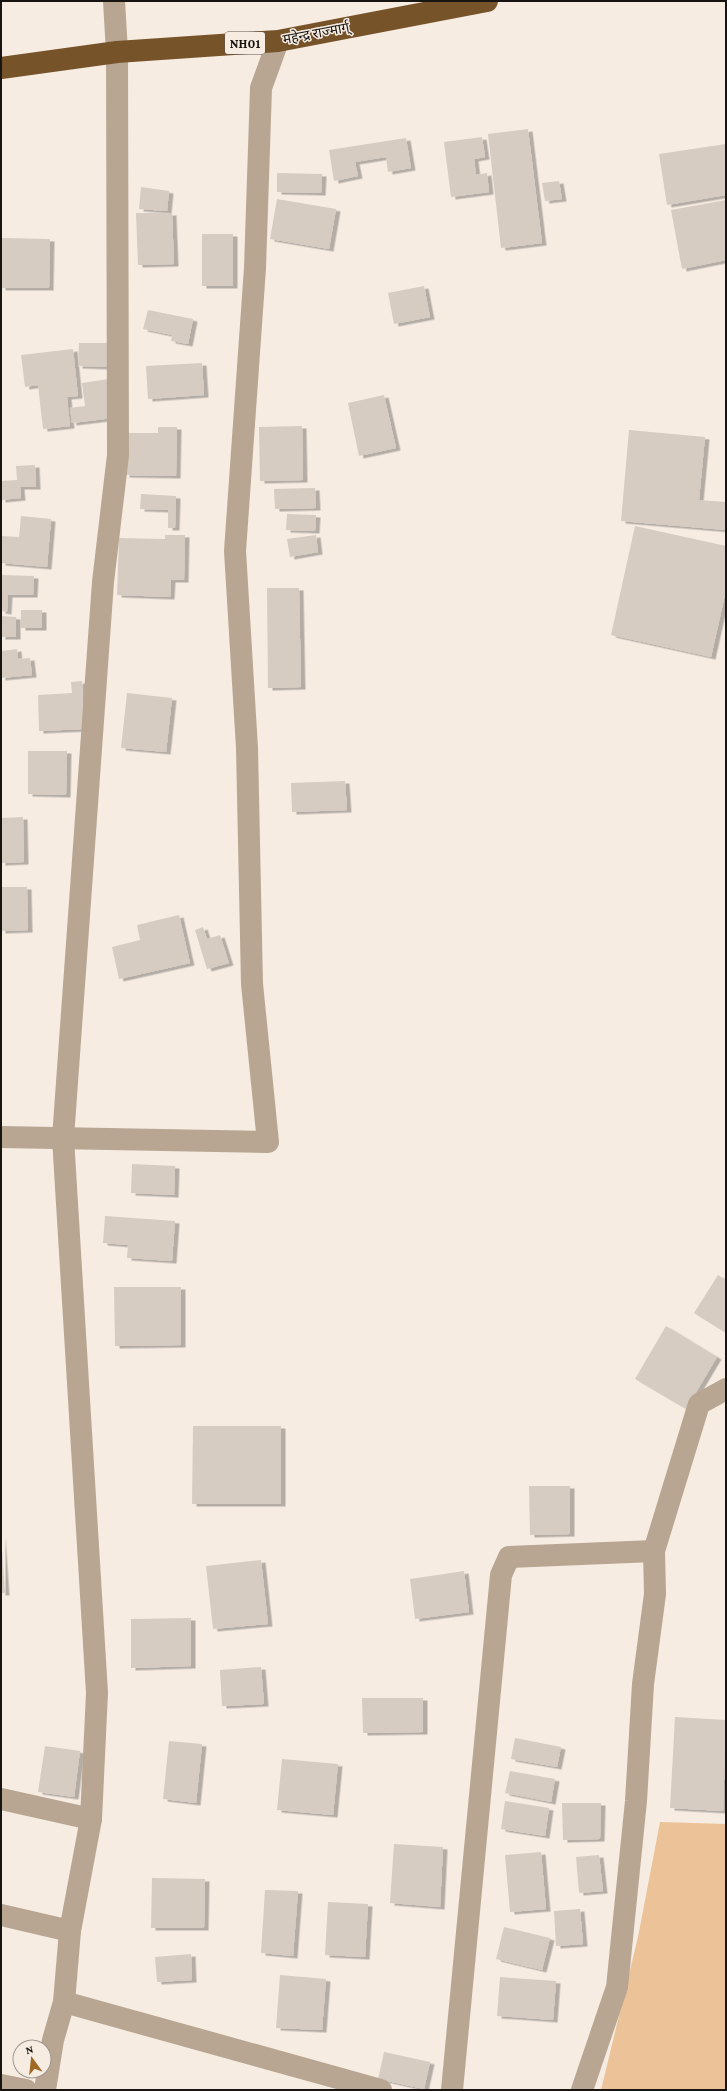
<svg xmlns="http://www.w3.org/2000/svg" width="727" height="2091" viewBox="0 0 727 2091" font-family="'Crimson Pro','Noto Sans Devanagari',serif">
	<style>
		.green { fill: #ecc398 }
		.building { fill: #d6ccc2; filter: url(#shadow) }
		.lines { fill: none; stroke-linecap: round; stroke-linejoin: round }
		.minor { stroke: #b8a693; stroke-width: 22 }
		.highway { stroke: #77532a; stroke-width: 22 }
		.labels { text-anchor: middle; stroke-width: 3; stroke-linejoin: round; paint-order: stroke }
		.shield { fill: #f6ece2; stroke: #5b5550; stroke-width: 1 }
		.shield-label { font-size: 13px; font-weight: bold; fill: #181411 }
		.street-label { font-size: 14px; fill: #181411; stroke: #f6ece2 }
	</style>
	<defs>
		<filter id="shadow"><feDropShadow dx="4.5" dy="2.5" stdDeviation="0" flood-color="#0004"/></filter>
	</defs>
	<rect width="100%" height="100%" fill="#f6ece2"/>
	<path class="green" d="M660 1822 726 1824V2090H601L638 1937Z"/>
	<g class="building">
		<path d="M528 129 542 243 501 248 488 134Z"/>
		<path d="M482 137 485 157 474 159 476 175 487 173 489 192 451 197 444 142Z"/>
		<path d="M406 138 411 168 388 172 386 157 355 162 358 176 334 181 329 150Z"/>
		<path d="M726 144V195L667 205 659 154Z"/>
		<path d="M277 173 322 174 321 193 277 192Z"/>
		<path d="M559 181 562 199 545 201 542 183Z"/>
		<path d="M141 187 169 191 167 211 139 209Z"/>
		<path d="M277 199 336 209 329 249 270 239Z"/>
		<path d="M726 200V260L682 269 671 210Z"/>
		<path d="M136 213H172L174 264 138 265Z"/>
		<rect x="202" y="234" width="31" height="52"/>
		<path d="M1 238 50 239 49 288H1Z"/>
		<path d="M424 286 430 317 394 324 388 293Z"/>
		<path d="M148 310 193 319 188 344 171 341 172 335 143 329Z"/>
		<path d="M79 343H108V367L78 366Z"/>
		<path d="M73 349 78 396 67 397 70 426 43 429 38 385 25 387 21 355Z"/>
		<path d="M202 363 204 395 148 399 146 366Z"/>
		<path d="M109 379 113 418 72 423 70 408 85 406 82 383Z"/>
		<path d="M384 395 396 448 359 456 348 403Z"/>
		<path d="M302 426 303 480 260 481 259 427Z"/>
		<path d="M158 427H177L176 476 125 475 126 433H158Z"/>
		<path d="M629 430 705 437 699 500 726 502V530L621 521Z"/>
		<path d="M35 465 36 487H20L21 498 1 500V481L17 480 16 466Z"/>
		<path d="M315 488 316 508 275 509 274 489Z"/>
		<path d="M141 494 176 496 175 528H168V510L140 509Z"/>
		<path d="M287 514 316 515 315 531 286 530Z"/>
		<path d="M21 516 51 519 47 567 1 563V536L19 537Z"/>
		<path d="M635 526 726 546V590L711 657 611 635Z"/>
		<path d="M165 535H185L184 580H171L170 597 117 595 119 538 165 539Z"/>
		<path d="M316 535 318 552 290 557 287 539Z"/>
		<path d="M1 575 34 576 33 595H8L7 612 1 611Z"/>
		<path d="M267 588H299L301 687 268 688Z"/>
		<rect x="21" y="610" width="21" height="18"/>
		<path d="M1 616 16 617V637H1Z"/>
		<path d="M17 649 18 659 30 658 32 675 1 678V651Z"/>
		<path d="M82 681 84 729 39 731 38 695 72 693 71 682Z"/>
		<path d="M127 693 172 698 166 752 121 748Z"/>
		<path d="M28 751H67L66 795 28 794Z"/>
		<path d="M345 781 347 810 292 812 291 783Z"/>
		<path d="M23 817 24 862 1 863V818Z"/>
		<path d="M1 887H27L28 930 1 931Z"/>
		<path d="M179 915 190 963 119 979 112 947 140 940 137 925Z"/>
		<path d="M203 927 207 939 220 935 229 963 207 969 195 930Z"/>
		<path d="M132 1164 175 1166 174 1195 131 1193Z"/>
		<path d="M105 1216 175 1221 172 1261 127 1258 128 1245 103 1243Z"/>
		<path d="M718 1275 726 1280V1333L694 1313Z"/>
		<path d="M114 1287H181V1345L115 1346Z"/>
		<path d="M666 1326 717 1357 686 1409 635 1379Z"/>
		<path d="M193 1426H281V1504H192Z"/>
		<path d="M529 1486H570V1534L530 1535Z"/>
		<path d="M1 1534 5 1593H1Z"/>
		<path d="M261 1560 268 1624 213 1629 206 1566Z"/>
		<path d="M464 1571 469 1612 415 1619 410 1579Z"/>
		<path d="M191 1618V1666L131 1668V1619Z"/>
		<path d="M261 1667 264 1704 222 1706 220 1670Z"/>
		<path d="M362 1698H423V1732L363 1733Z"/>
		<path d="M675 1717 726 1720 723 1811 670 1808Z"/>
		<path d="M515 1738 561 1747 557 1767 511 1759Z"/>
		<path d="M169 1741 202 1744 196 1803 163 1799Z"/>
		<path d="M45 1746 80 1751 74 1797 38 1792Z"/>
		<path d="M282 1759 338 1764 333 1815 277 1810Z"/>
		<path d="M510 1771 555 1779 551 1802 505 1793Z"/>
		<path d="M505 1801 549 1808 545 1836 501 1829Z"/>
		<path d="M562 1803H601L600 1839 563 1840Z"/>
		<path d="M394 1844 443 1847 440 1907 390 1903Z"/>
		<path d="M541 1852 546 1909 510 1912 505 1855Z"/>
		<path d="M599 1855 603 1891 579 1893 576 1857Z"/>
		<path d="M152 1878 205 1879 204 1928H151Z"/>
		<path d="M265 1890 298 1891 293 1956 261 1953Z"/>
		<path d="M328 1902 368 1904 365 1957 325 1955Z"/>
		<path d="M580 1909 583 1944 556 1946 554 1911Z"/>
		<path d="M504 1927 550 1938 542 1970 496 1959Z"/>
		<path d="M191 1954 192 1980 157 1982 155 1957Z"/>
		<path d="M280 1975 326 1979 322 2030 276 2028Z"/>
		<path d="M500 1977 556 1981 553 2020 497 2016Z"/>
		<path d="M384 2052 430 2062 424 2089 378 2079Z"/>
	</g>
	<g class="lines">
		<g class="minor">
			<path d="M1 1137 268 1142 252 984 247 748 235 551 255 268 261 88 278 41"/>
			<path d="M1 1799 91 1819"/>
			<path d="M1 1915 70 1931"/>
			<path d="M64 2002 381 2090"/>
			<path d="M1 2085 26 2090"/>
			<path d="M45 2090 53 2040 64 2002 70 1931 91 1819 97 1693 63 1138 103 582 118 455 117 52 114 1"/>
			<path d="M452 2090 501 1575 509 1557 654 1551"/>
			<path d="M582 2090 617 1987 636 1801 643 1684 655 1594 654 1551 699 1404 726 1389"/>
		</g>
		<path class="highway" d="M1 68 117 52 278 41 487 1"/>
	</g>
	<g class="labels">
		<rect class="shield" x="225" y="32" width="40" height="22" rx="3"/>
		<g class="shield-label">
			<text x="245" y="48">NH01</text>
		</g>
		<g class="street-label">
			<text transform="translate(316 33) rotate(-11)" y="5">महेन्द्र राज्मार्ग्</text>
		</g>
	</g>
	<rect width="727" height="2091" fill="none" stroke="#181411" stroke-width="4"/>
	<g transform="translate(32 2059) rotate(345)"><circle r="19" fill="#f6ece2" stroke="#9d968e"/>
	<path d="M0-3L7 15L0 10L-7 15Z" fill="#9f6823"/>
	<text y="-6" font-size="11" font-weight="bold" text-anchor="middle" fill="#181411">N</text>
	</g>
</svg>
